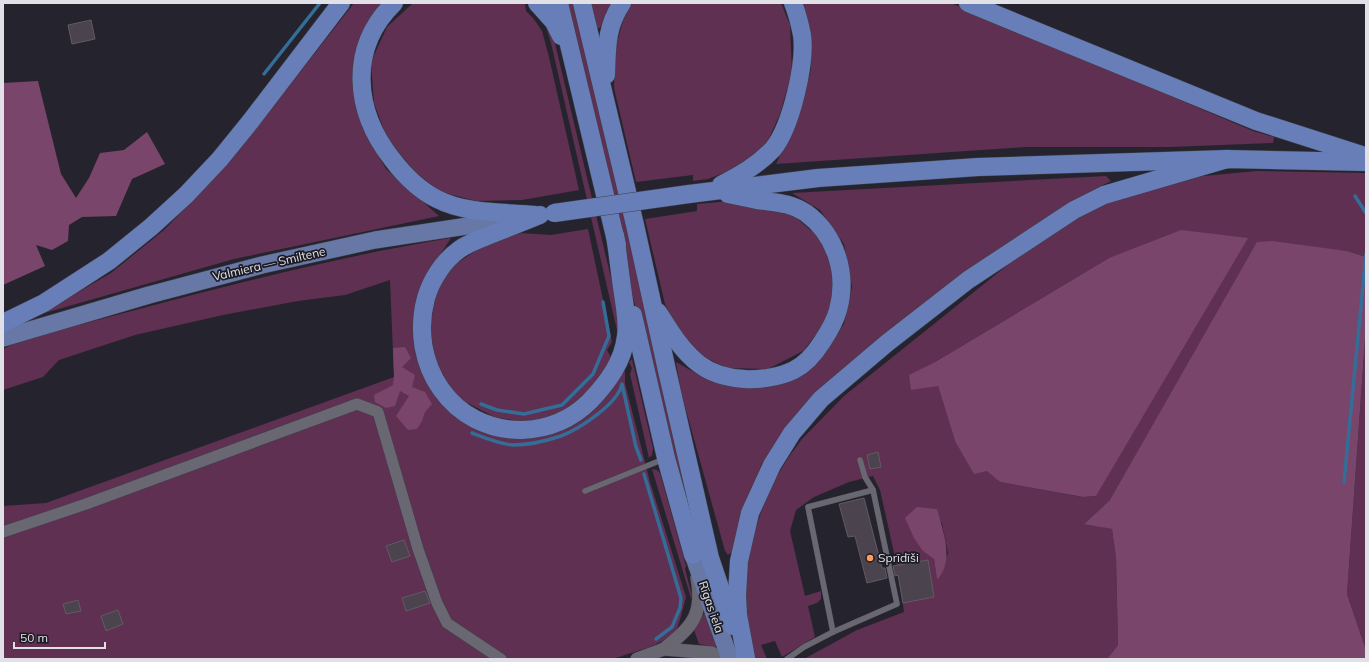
<svg xmlns="http://www.w3.org/2000/svg" width="1369" height="662" viewBox="0 0 1369 662" font-family="Mulish,sans-serif">
	<style>
		.green { fill: #5f3051; fill-rule: evenodd }
		.forest { fill: #7a456a }
		.lines { fill: none; stroke-linecap: round; stroke-linejoin: round }
		.stream { stroke: #346d97; stroke-width: 3.5 }
		.building { fill: #4b444e; stroke: #615a64 }
		.service-casing { stroke: #414048; stroke-width: 6 }
		.minor-casing { stroke: #414048; stroke-width: 12 }
		.tertiary-casing { stroke: #414048; stroke-width: 14 }
		.primary-casing { stroke: #414048; stroke-width: 18 }
		.trunk-casing { stroke: #414048; stroke-width: 19 }
		.service { stroke: #686772; stroke-width: 5.5 }
		.minor { stroke: #686772; stroke-width: 11 }
		.tertiary { stroke: #686772; stroke-width: 13 }
		.primary { stroke: #6778a7; stroke-width: 17 }
		.trunk { stroke: #677eb8; stroke-width: 18 }
		.trunk-bridge-casing { stroke: #414048; stroke-width: 19; stroke-linecap: butt }
		.trunk-bridge { stroke: #677eb8; stroke-width: 18 }
		.poi-dot { fill: #ff9b5b; stroke: #1c1b24; stroke-width: 1.5 }
		.labels { text-anchor: middle; stroke-width: 3.5; stroke-linejoin: round; paint-order: stroke }
		.street-label { font-size: 12px; fill: #e1e0e6; stroke: #1c1b24 }
		.poi-label { font-size: 12px; fill: #e1e0e6; stroke: #1c1b24; text-anchor: start }
	</style>
	<rect width="100%" height="100%" fill="#25242e"/>
	<g class="green">
		<path d="M354 3H384L362 32 353 76 363 129 386 169 439 216 234 259 41 314 111 273 164 230 229 163Z"/>
		<path d="M413 3 525 4 526 11 533 18 542 31 549 57 579 190 522 200 476 201 441 192 416 173 387 138 374 103 371 62 387 27Z"/>
		<path d="M565 3H576L705 562 663 417 632 293 608 182Z"/>
		<path d="M590 3H613L600 28H595Z"/>
		<path d="M632 3H781L790 25 792 72 780 114 766 145 734 169 708 179 693 181V175L636 182 614 88 615 49 623 21Z"/>
		<path d="M802 3H951L1253 131 1274 137 1273 143 1170 147H1026L776 164 799 115 811 69V37Z"/>
		<path d="M545 23 553 35 617 303 619 339 551 43Z"/>
		<path d="M1257 171 1366 173V257L1347 251 1315 248 1110 500 1085 523 1112 529 1116 558 1118 645 1107 659H804L857 630 904 612 897 566 880 490 873 476 849 482 814 497 796 510 790 531 805 596 821 591V599L817 603 808 606 815 637 782 657 775 641 761 645 767 659H755L750 647 744 612V575L756 526 771 486 788 458 802 439 844 396 1039 240 1113 197 1203 176ZM1109 258 1096 496 1082 497 1000 482 955 441 938 386 909 376 935 362ZM930 508 942 524 948 553 937 580 934 558 923 551Z"/>
		<path d="M1106 176 1111 181 1071 201 1006 246 808 403 762 463 739 524 732 552 728 555 725 551 681 392 676 362 699 375 735 387 815 365 844 324 852 287 844 244 820 210 792 193Z"/>
		<path d="M742 200 786 209 822 240 833 271 834 297 821 328 803 351 768 369 727 368 702 356 681 335 665 304 645 219 697 211V204Z"/>
		<path d="M588 229 612 342 607 350 612 359 589 396 546 420 524 422 494 417 464 401 451 388 435 361 430 327 437 289 454 265 483 246 521 233 551 235Z"/>
		<path d="M451 238 421 284 413 325 418 361 436 397 468 424 571 425 599 405 621 374 625 371V383L650 482 686 597C684 604 679 628 675 632 664 645 629 653 613 659H3V506L46 503 394 377 390 280 345 295 298 301 223 315 135 335 59 360 43 377 3 390V349L21 340C163 303 306 262 451 238Z"/>
		<path d="M1366 325V650L1347 594Z"/>
		<path d="M632 359 653 448 652 455 649 458 630 374 632 368 629 362Z"/>
		<path d="M652 469 657 470 660 473 686 566 685 569 692 596 691 598Z"/>
		<path d="M705 614 707 618 717 645 715 647 699 644 694 630 701 615Z"/>
	</g>
	<g class="forest">
		<path d="M38 81 61 174 76 198 89 178 100 153 124 150 147 132 165 164 132 179 116 216 82 217 69 225 68 241 52 250 36 245 45 266 3 285V83Z"/>
		<path d="M1181 230 1248 238 1096 496 1083 497 1000 482 987 471 974 474 955 441 938 386 911 390 909 375 935 362 1109 258Z"/>
		<path d="M1272 241 1347 251 1366 257V325L1347 594 1366 650V659H1107L1118 645 1116 558 1112 529 1084 524 1110 500 1257 242Z"/>
		<path d="M405 347 411 358 402 367 415 375 412 387 425 392 432 404 425 412 422 421 417 429 408 430 396 416 409 396 400 391 395 406 386 408 375 402 374 395 393 385 394 377 393 348Z"/>
		<path d="M917 507 937 509C943 532 955 560 937 580L934 559 923 551 914 538 905 518Z"/>
	</g>
	<g class="lines">
		<g class="stream">
			<path d="M264 74 320 3"/>
			<path d="M1355 196 1366 213"/>
			<path d="M481 404 497 410 524 414 562 405 593 374 609 336 603 302"/>
			<path d="M472 433C485 438 499 444 513 445 529 445 546 441 561 436 579 429 618 404 622 384L636 447 641 460"/>
			<path d="M644 474 681 598 680 608 672 627 656 639"/>
			<path d="M1344 482 1366 254"/>
		</g>
	</g>
	<g class="building">
		<path d="M91 20 95 39 72 44 68 25Z"/>
		<path d="M878 452 881 467 870 469 867 455Z"/>
		<path d="M864 498 882 568H885L887 578 867 583 855 536 848 537 839 504Z"/>
		<path d="M404 540 410 556 392 562 386 546Z"/>
		<path d="M928 560 934 597 903 603 898 575 895 576 893 566Z"/>
		<path d="M425 591 430 603 406 611 402 598Z"/>
		<path d="M78 600 81 611 66 614 63 604Z"/>
		<path d="M118 610 123 624 106 631 101 616Z"/>
	</g>
	<g class="lines">
		<defs>
			<g id="service">
				<path d="M585 491 664 459"/>
				<path d="M833 632 897 604 873 490 865 477 860 460"/>
				<path d="M787 659 804 647 833 632 808 507 873 490"/>
			</g>
			<path id="minor" d="M3 532 86 504 357 404 378 412 418 549 437 603 447 623 501 659"/>
			<g id="tertiary">
				<path d="M664 649C691 627 704 616 697 578"/>
				<path d="M637 659 664 649 712 653 722 659"/>
			</g>
			<g id="primary">
				<path d="M3 338 149 295 262 265 375 240 520 218"/>
				<path d="M693 555 730 659"/>
			</g>
			<g id="trunk">
				<path d="M394 3C348 48 354 111 392 159 404 175 419 190 437 199 466 214 503 212 535 215"/>
				<path d="M537 3 554 22 561 36"/>
				<path d="M559 3 617 245"/>
				<path d="M582 3 635 225 668 375 710 558 733 626"/>
				<path d="M968 3 1256 121 1365 156"/>
				<path d="M606 75C607 47 606 27 622 3"/>
				<path d="M721 185C740 175 758 165 773 149 791 127 806 63 802 35 800 25 797 13 793 3"/>
				<path d="M689 194 818 178 978 167 1227 159 1366 162"/>
				<path d="M540 215C525 221 510 227 495 233 483 238 470 242 460 249 444 260 431 280 426 298 408 364 452 431 522 430 548 429 572 419 590 401 608 382 623 362 626 336 628 323 625 308 623 294 620 274 618 255 615 235"/>
				<path d="M658 312C670 331 681 350 699 364 712 374 729 378 744 379 760 380 780 377 794 370 806 364 815 353 822 342 828 333 835 321 838 310 848 274 836 235 806 213 789 202 776 203 757 200 747 198 738 196 728 194"/>
				<path d="M633 315 666 458 693 555"/>
				<path d="M3 323 44 303 109 261 151 227 186 195 220 159 250 122 341 3"/>
				<path d="M746 658 738 615 737 595 739 561 750 513 772 465 792 433 821 399 887 343 968 280 1074 210 1104 195 1227 159"/>
			</g>
		</defs>
		<use href="#service" class="service-casing"/>
		<use href="#minor" class="minor-casing"/>
		<use href="#tertiary" class="tertiary-casing"/>
		<use href="#primary" class="primary-casing"/>
		<use href="#trunk" class="trunk-casing"/>
		<use href="#service" class="service"/>
		<use href="#minor" class="minor"/>
		<use href="#tertiary" class="tertiary"/>
		<use href="#primary" class="primary"/>
		<use href="#trunk" class="trunk"/>
		<defs>
			<path id="trunk-bridge" d="M554 213 689 194"/>
		</defs>
		<use href="#trunk-bridge" class="trunk-bridge-casing"/>
		<use href="#trunk-bridge" class="trunk-bridge"/>
	</g>
	<circle class="poi-dot" cx="870" cy="558" r="4"/>
	<g class="labels">
		<g class="street-label">
			<text transform="translate(269 264) rotate(-13)" y="4">Valmiera — Smiltene</text>
			<text transform="translate(711 607) rotate(71)" y="4">Rīgas iela</text>
		</g>
		<g class="poi-label">
			<text x="878" y="562">Sprīdīši</text>
		</g>
	</g>
	<rect width="1369" height="662" fill="none" stroke="#e1e0e6" stroke-width="8"/>
	<path d="M14 642v6h91v-6" fill="none" stroke="#e1e0e6" stroke-width="2"/>
	<text x="20" y="642" font-size="12" fill="#e1e0e6" stroke="#1c1b24" stroke-width="3" paint-order="stroke">50 m</text>
</svg>
